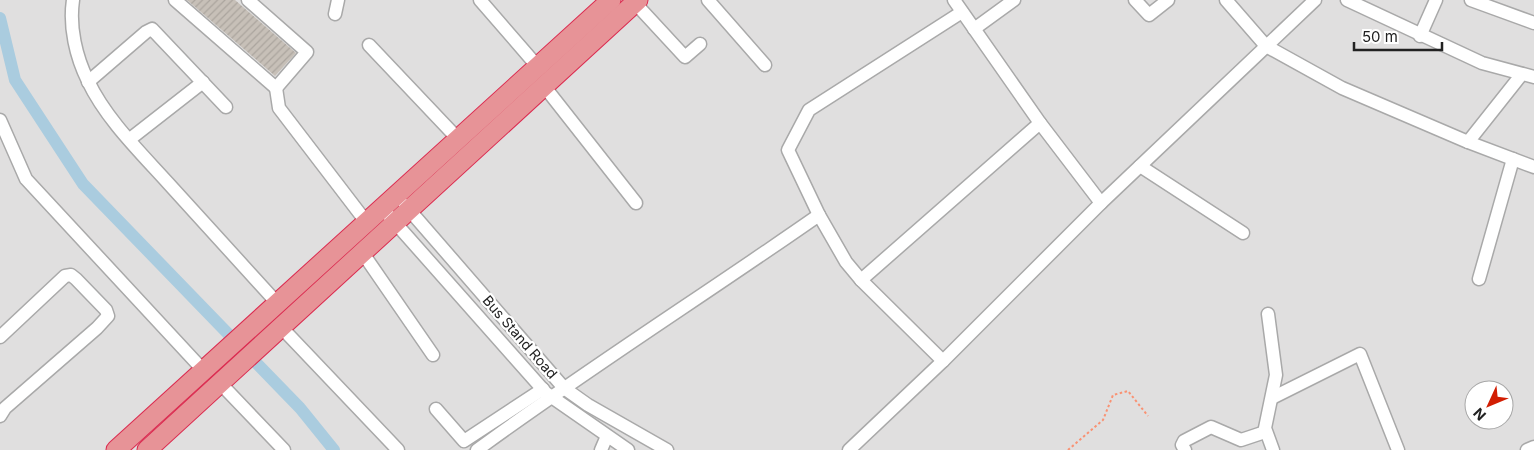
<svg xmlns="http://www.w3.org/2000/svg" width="1534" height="450" viewBox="0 0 1534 450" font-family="Inter,sans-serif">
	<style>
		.residential { fill: #e0dfdf; fill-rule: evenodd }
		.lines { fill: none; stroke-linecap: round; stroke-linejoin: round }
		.canal { stroke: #aaccdf; stroke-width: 12 }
		.building { fill: url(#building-hatch) }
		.minor-casing { stroke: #a9a9a9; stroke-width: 15 }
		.highway-casing { stroke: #db2b50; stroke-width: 21 }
		.path { stroke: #f99273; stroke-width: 2; stroke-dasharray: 2.5 2.5; stroke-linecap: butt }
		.minor { stroke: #fff; stroke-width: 12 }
		.highway { stroke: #e79397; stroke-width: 19 }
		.labels { text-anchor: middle; stroke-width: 4.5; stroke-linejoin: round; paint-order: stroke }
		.street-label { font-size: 14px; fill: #222; stroke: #fff }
	</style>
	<defs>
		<pattern id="building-hatch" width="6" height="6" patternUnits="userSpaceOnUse" patternTransform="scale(1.25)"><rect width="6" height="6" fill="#c7c0b8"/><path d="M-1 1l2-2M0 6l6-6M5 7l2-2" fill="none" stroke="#aba59e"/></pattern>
	</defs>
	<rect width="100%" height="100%" fill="#f2f0e9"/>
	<path class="residential" d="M0 0H1534V450H0ZM1474 390H1504V420H1474Z"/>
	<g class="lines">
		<path class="canal" d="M0 18 15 80 83 184 300 408 334 450"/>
	</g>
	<path class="building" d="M187 0H235L296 53 275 76Z"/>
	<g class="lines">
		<defs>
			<g id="minor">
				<path d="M73 0C69 27 76 57 88 81 106 119 140 152 168 183 204 223 241 263 278 304"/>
				<path d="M175 0 276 88 307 52 248 0"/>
				<path d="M480 0 538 67"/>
				<path d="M708 0 765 65"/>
				<path d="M954 0 1040 123 1101 203"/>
				<path d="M1135 0 1149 15 1168 0"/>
				<path d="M1226 0 1266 46 1342 88 1468 142 1534 167"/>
				<path d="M1347 0 1482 63 1534 77"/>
				<path d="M1471 0 1534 23"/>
				<path d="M635 3 685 57 700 44"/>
				<path d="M335 14 338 0"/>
				<path d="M974 29 1014 0"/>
				<path d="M1420 36 1436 0"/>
				<path d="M369 45 459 140"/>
				<path d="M88 82 146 32 152 29 226 107"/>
				<path d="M544 86 636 203"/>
				<path d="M276 88 279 108 367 223"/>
				<path d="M0 120 26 179 204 371"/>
				<path d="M130 139 203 82"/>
				<path d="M1468 142 1522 74"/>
				<path d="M1140 166 1243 233"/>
				<path d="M405 205 564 388 588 405 667 450"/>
				<path d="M383 209 546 393 628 450"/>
				<path d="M819 215 788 150 809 110 962 12"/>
				<path d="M362 252 433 355"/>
				<path d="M1479 279 1513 159"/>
				<path d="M861 280 1040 123"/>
				<path d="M1268 314 1276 375 1265 428 1273 450"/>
				<path d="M281 327 398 450"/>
				<path d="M0 337 65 276 71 275 76 279 106 310 108 316 97 328 5 408 0 416"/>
				<path d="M943 361 1101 203 1315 0"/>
				<path d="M220 383 284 450"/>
				<path d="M1272 398 1360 354 1398 450"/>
				<path d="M436 409 464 441 543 389"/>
				<path d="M477 450C589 368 706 294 819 215L846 262 861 280 943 361 849 450"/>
				<path d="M601 450 607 436"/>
				<path d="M1185 450 1182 445 1184 441 1211 427 1241 440 1265 432"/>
				<path d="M1527 450 1534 447"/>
			</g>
			<g id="highway">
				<path d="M116 450 611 0"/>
				<path d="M147 450 638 0"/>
			</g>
		</defs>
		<use href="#minor" class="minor-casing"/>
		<use href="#highway" class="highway-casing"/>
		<path class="path" d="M1068 450 1103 420 1113 395 1128 391 1148 416"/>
		<use href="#minor" class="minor"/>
		<use href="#highway" class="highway"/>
	</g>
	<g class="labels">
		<g class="street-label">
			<text transform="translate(520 337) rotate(49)" y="5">Bus Stand Road</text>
		</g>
	</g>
	<g transform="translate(1489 405) rotate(226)"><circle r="24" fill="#ffffff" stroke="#a7a7a7"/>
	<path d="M0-4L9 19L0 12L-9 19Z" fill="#d21d02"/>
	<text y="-8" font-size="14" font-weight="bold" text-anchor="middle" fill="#222222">N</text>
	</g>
	<path d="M1354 42v8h88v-8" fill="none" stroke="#222222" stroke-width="2.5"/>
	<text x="1362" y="42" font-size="15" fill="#222222" stroke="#ffffff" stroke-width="4" paint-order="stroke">50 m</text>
</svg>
